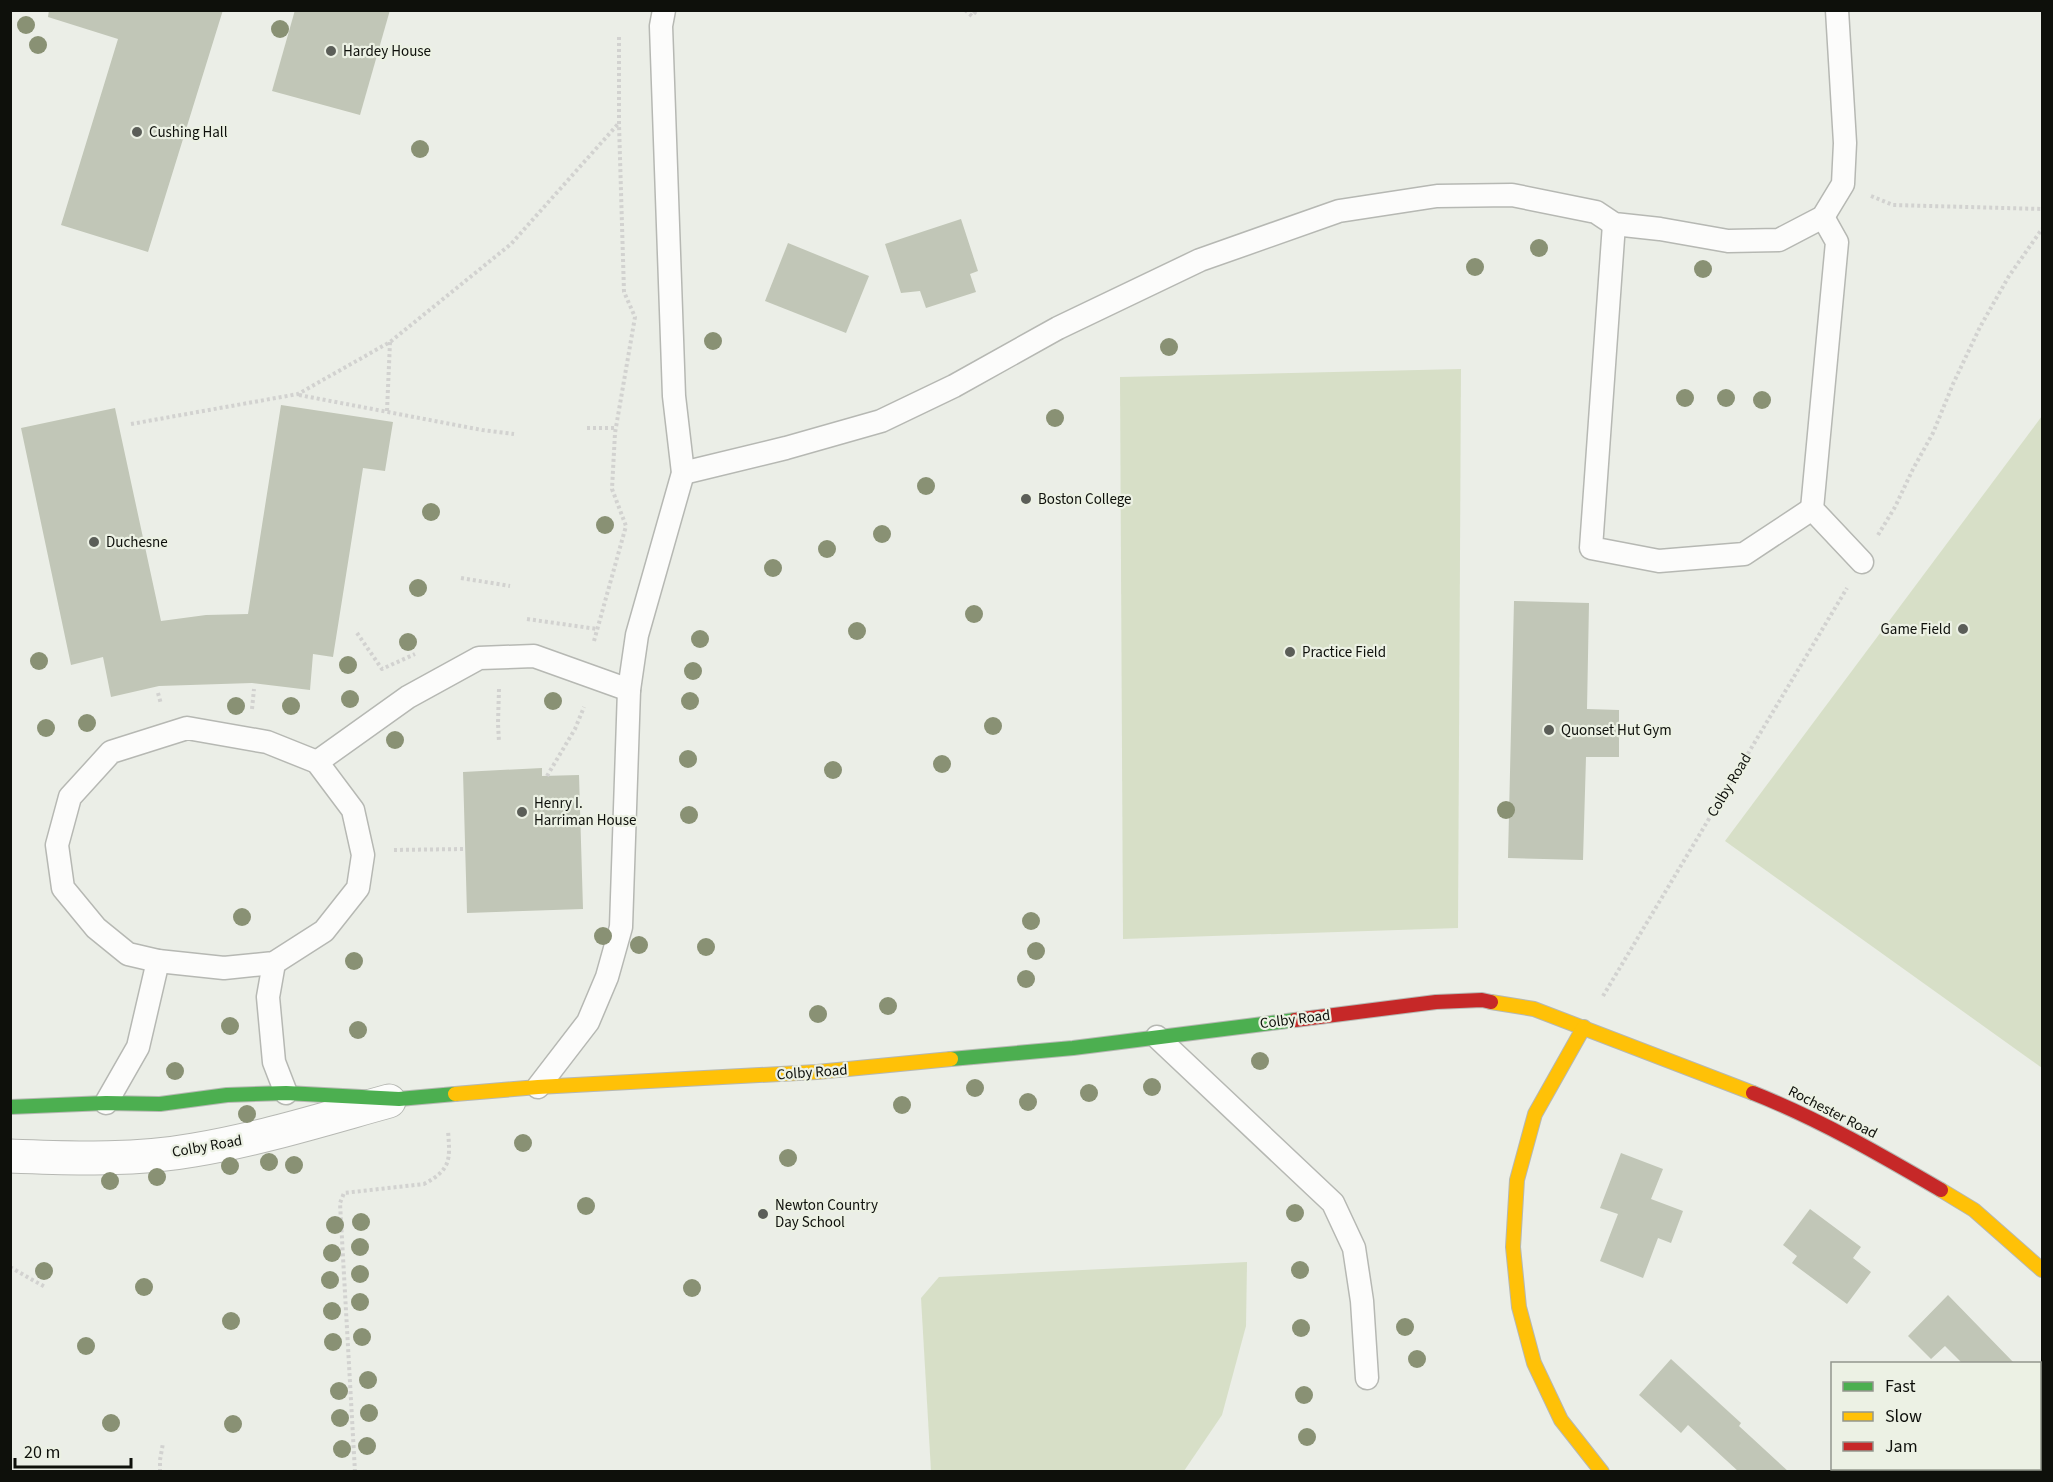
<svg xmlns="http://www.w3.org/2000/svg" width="2053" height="1482" viewBox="0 0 2053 1482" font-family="'Source Sans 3',sans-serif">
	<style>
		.green { fill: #d7dfc7 }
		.building { fill: #c1c6b7 }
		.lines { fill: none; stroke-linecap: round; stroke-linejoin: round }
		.lane-casing { stroke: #b6b8b3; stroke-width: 25 }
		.street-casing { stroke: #b6b8b3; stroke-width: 35 }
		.fast-casing { stroke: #b6b8b3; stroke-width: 16 }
		.slow-casing { stroke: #b6b8b3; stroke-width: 16 }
		.jam-casing { stroke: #b6b8b3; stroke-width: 16 }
		.path { stroke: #d2d2d0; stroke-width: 4; stroke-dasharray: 3 3; stroke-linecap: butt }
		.lane { stroke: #fcfcfb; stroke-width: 22 }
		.street { stroke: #fcfcfb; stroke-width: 33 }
		.fast { stroke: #4caf50; stroke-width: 14 }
		.slow { stroke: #ffc107; stroke-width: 14 }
		.jam { stroke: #c62828; stroke-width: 14 }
		.tree { fill: #899174 }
		.poi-dot { fill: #5b5e58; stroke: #ecf1e4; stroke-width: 2 }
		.labels { text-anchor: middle; stroke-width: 4.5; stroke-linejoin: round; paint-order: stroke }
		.poi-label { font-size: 15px; fill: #0e100b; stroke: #ecf1e4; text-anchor: start }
		.street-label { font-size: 15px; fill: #0e100b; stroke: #ecf1e4 }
	</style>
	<rect width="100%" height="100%" fill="#ebeee7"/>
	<g class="green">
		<path d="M1461 369 1458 928 1123 939 1120 377Z"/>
		<path d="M2042 416V1068L1725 841Z"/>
		<path d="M1247 1262 1246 1326 1222 1415 1184 1471H931L921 1298 939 1277Z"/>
	</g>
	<g class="building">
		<path d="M49 10H223L148 252 61 225 118 39 48 17Z"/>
		<path d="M295 10H390L360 115 272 91Z"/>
		<path d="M961 219 978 271 970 274 976 292 926 308 920 291 901 293 885 244Z"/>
		<path d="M788 243 869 276 846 333 765 301Z"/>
		<path d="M281 405 393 422 385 471 363 468 333 657 313 654 310 690 252 683 159 686 111 697 103 657 71 665 21 428 115 408 161 621 206 615 248 614Z"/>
		<path d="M1514 601 1589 603 1587 709 1619 710V757H1586L1583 860 1508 858Z"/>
		<path d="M542 768V776L579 775 583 909 467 913 463 772Z"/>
		<path d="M1621 1153 1663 1169 1651 1199 1683 1211 1671 1243 1658 1238 1643 1278 1600 1261 1618 1214 1600 1208Z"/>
		<path d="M1810 1209 1861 1247 1853 1258 1871 1272 1847 1304 1792 1263 1797 1256 1783 1245Z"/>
		<path d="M1948 1295 2015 1364H1963L1945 1346 1931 1359 1908 1336Z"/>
		<path d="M1671 1359 1741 1423 1739 1426 1789 1472H1739L1688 1425 1681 1433 1639 1395Z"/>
	</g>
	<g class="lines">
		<defs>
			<g id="lane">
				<path d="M1823 217 1837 242 1812 509 1862 562"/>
				<path d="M1614 224 1591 548 1659 561 1744 554 1812 509"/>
				<path d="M683 473 786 448 881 421 954 386 1058 328 1200 260 1339 211 1437 196 1512 195 1596 212 1614 224 1660 229 1728 241 1779 240 1823 217 1843 184 1845 143 1837 10"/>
				<path d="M187 728 267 742 317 762 353 810 363 855 358 888 324 931 274 963 224 968 158 961 128 954 96 928 63 888 57 845 70 797 111 752Z"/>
				<path d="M317 762 408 697 479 658 534 656 629 690"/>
				<path d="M274 963 268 997 274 1062 286 1093"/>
				<path d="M1157 1037 1333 1203 1354 1248 1362 1301 1367 1378"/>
				<path d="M538 1087 588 1022 607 977 621 927 629 690 637 635 683 473 674 396 661 26 664 10"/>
				<path d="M106 1103 138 1047 158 961"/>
			</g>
			<path id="street" d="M10 1156C71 1158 133 1161 194 1150 260 1139 324 1119 389 1101"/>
			<g id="fast">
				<path d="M951 1059 1073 1048 1295 1020"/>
				<path d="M10 1107 106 1103 160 1104 227 1095 286 1093 399 1099 455 1094"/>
			</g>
			<g id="slow">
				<path d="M1491 1002 1534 1009 1753 1093"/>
				<path d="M1584 1027 1535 1114 1517 1180 1513 1247 1519 1307 1534 1363 1561 1420 1602 1472"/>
				<path d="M455 1094 538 1087 817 1072 951 1059"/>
				<path d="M1941 1190 1974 1210 2042 1270"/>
			</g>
			<g id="jam">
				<path d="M1295 1020 1436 1002 1482 1000 1491 1002"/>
				<path d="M1753 1093C1819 1119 1881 1155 1941 1190"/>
			</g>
		</defs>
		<use href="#lane" class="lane-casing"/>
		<use href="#street" class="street-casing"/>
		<use href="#fast" class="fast-casing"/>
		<use href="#slow" class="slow-casing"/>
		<use href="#jam" class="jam-casing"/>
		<g class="path">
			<path d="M965 10 972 16 977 10"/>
			<path d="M1871 196 1893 205 2042 209"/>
			<path d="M299 395 482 430 514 434"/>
			<path d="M387 411 390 342"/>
			<path d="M131 424 298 394 390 342 511 244 618 124"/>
			<path d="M587 428H616"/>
			<path d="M1878 535 1895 507 1913 469 1933 433 1953 384 1980 327 2009 276 2042 229"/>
			<path d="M461 578 510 586"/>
			<path d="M527 619 597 629"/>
			<path d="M357 633 382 669 415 654"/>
			<path d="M594 641 626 526 612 489 615 433 635 317 624 292 619 124V34"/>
			<path d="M499 689 498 723 499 742"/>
			<path d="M158 693 161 704"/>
			<path d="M252 709 254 689"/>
			<path d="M547 776 575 729 584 707"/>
			<path d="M394 850 465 849"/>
			<path d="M1603 996 1847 588"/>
			<path d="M10 1267 45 1287"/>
			<path d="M160 1472V1460L163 1443"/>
			<path d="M355 1472 340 1203 344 1193 424 1184C452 1169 450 1159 448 1130"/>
		</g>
		<use href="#lane" class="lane"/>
		<use href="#street" class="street"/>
		<use href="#fast" class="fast"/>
		<use href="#slow" class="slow"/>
		<use href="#jam" class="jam"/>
	</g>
	<g class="tree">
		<circle cx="26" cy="25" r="9"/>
		<circle cx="280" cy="29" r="9"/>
		<circle cx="38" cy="45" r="9"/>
		<circle cx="420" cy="149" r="9"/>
		<circle cx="1539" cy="248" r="9"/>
		<circle cx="1475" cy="267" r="9"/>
		<circle cx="1703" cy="269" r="9"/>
		<circle cx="713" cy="341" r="9"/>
		<circle cx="1169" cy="347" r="9"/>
		<circle cx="1685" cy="398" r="9"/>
		<circle cx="1726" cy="398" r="9"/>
		<circle cx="1762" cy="400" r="9"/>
		<circle cx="1055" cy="418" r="9"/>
		<circle cx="926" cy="486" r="9"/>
		<circle cx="431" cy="512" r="9"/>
		<circle cx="605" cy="525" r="9"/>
		<circle cx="882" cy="534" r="9"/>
		<circle cx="827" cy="549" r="9"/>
		<circle cx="773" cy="568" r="9"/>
		<circle cx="418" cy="588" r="9"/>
		<circle cx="974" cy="614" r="9"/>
		<circle cx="857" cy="631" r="9"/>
		<circle cx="700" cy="639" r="9"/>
		<circle cx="408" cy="642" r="9"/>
		<circle cx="39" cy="661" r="9"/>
		<circle cx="348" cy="665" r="9"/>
		<circle cx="693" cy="671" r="9"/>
		<circle cx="350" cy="699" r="9"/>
		<circle cx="553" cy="701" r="9"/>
		<circle cx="690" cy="701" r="9"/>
		<circle cx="236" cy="706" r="9"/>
		<circle cx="291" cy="706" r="9"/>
		<circle cx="87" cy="723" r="9"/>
		<circle cx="993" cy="726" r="9"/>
		<circle cx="46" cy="728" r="9"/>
		<circle cx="395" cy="740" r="9"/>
		<circle cx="688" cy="759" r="9"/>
		<circle cx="942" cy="764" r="9"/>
		<circle cx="833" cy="770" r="9"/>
		<circle cx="1506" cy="810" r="9"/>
		<circle cx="689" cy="815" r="9"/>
		<circle cx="242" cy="917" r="9"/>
		<circle cx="1031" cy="921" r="9"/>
		<circle cx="603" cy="936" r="9"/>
		<circle cx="639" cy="945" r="9"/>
		<circle cx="706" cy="947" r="9"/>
		<circle cx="1036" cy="951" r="9"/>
		<circle cx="354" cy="961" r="9"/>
		<circle cx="1026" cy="979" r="9"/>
		<circle cx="888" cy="1006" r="9"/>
		<circle cx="818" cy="1014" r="9"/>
		<circle cx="230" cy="1026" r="9"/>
		<circle cx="358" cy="1030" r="9"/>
		<circle cx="1260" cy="1061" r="9"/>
		<circle cx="175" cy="1071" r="9"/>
		<circle cx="1152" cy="1087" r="9"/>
		<circle cx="975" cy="1088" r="9"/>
		<circle cx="1089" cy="1093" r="9"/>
		<circle cx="1028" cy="1102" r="9"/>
		<circle cx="902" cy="1105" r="9"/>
		<circle cx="247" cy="1114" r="9"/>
		<circle cx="523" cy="1143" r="9"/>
		<circle cx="788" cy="1158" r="9"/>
		<circle cx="269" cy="1162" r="9"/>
		<circle cx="294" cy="1165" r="9"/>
		<circle cx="230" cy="1166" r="9"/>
		<circle cx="157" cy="1177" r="9"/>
		<circle cx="110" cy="1181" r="9"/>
		<circle cx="586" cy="1206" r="9"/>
		<circle cx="1295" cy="1213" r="9"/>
		<circle cx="361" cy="1222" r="9"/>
		<circle cx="335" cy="1225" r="9"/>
		<circle cx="360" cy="1247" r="9"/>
		<circle cx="332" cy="1253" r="9"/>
		<circle cx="1300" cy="1270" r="9"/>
		<circle cx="44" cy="1271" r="9"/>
		<circle cx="360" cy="1274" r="9"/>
		<circle cx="330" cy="1280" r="9"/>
		<circle cx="144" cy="1287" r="9"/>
		<circle cx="692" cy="1288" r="9"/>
		<circle cx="360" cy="1302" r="9"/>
		<circle cx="332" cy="1311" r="9"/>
		<circle cx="231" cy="1321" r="9"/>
		<circle cx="1405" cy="1327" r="9"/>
		<circle cx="1301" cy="1328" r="9"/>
		<circle cx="362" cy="1337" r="9"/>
		<circle cx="333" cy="1342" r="9"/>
		<circle cx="86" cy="1346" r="9"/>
		<circle cx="1417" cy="1359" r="9"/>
		<circle cx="368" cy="1380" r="9"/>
		<circle cx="339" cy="1391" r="9"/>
		<circle cx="1304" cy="1395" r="9"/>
		<circle cx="369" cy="1413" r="9"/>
		<circle cx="340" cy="1418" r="9"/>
		<circle cx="111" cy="1423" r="9"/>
		<circle cx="233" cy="1424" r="9"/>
		<circle cx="1307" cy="1437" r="9"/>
		<circle cx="367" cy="1446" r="9"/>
		<circle cx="342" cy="1449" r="9"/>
	</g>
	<g class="poi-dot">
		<circle cx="331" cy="51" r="6"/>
		<circle cx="137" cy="132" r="6"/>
		<circle cx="1026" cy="499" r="6"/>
		<circle cx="94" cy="542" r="6"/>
		<circle cx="1963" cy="629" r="6"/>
		<circle cx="1290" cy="652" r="6"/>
		<circle cx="1549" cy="730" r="6"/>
		<circle cx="522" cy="812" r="6"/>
		<circle cx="763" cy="1214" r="6"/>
	</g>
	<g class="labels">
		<g class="poi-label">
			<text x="343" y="56">Hardey House</text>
			<text x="149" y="137">Cushing Hall</text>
			<text x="1038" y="504">Boston College</text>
			<text x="106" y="547">Duchesne</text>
			<text x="1951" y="634" text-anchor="end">Game Field</text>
			<text x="1302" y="657">Practice Field</text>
			<text x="1561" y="735">Quonset Hut Gym</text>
			<text x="534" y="808">Henry I.<tspan x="534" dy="17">Harriman House</tspan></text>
			<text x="775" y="1210">Newton Country<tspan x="775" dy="17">Day School</tspan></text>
		</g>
		<g class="street-label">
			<text transform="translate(1729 785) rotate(-59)" y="5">Colby Road</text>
			<text transform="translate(1295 1019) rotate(-7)" y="5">Colby Road</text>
			<text transform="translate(812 1072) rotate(-4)" y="5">Colby Road</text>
			<text transform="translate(1833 1112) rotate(27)" y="5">Rochester Road</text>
			<text transform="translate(207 1146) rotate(-10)" y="5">Colby Road</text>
		</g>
	</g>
	<rect width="2053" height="1482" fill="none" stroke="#0e100b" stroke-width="24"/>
	<rect x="1831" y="1362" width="210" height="108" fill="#ecf1e4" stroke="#93978d" stroke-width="1.5"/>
	<rect x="1843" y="1382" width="30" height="9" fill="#4caf50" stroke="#93978d" stroke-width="1.5"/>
	<text x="1885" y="1392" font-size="18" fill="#0e100b">Fast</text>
	<rect x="1843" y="1412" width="30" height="9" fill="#ffc107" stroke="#93978d" stroke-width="1.5"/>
	<text x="1885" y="1422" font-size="18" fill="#0e100b">Slow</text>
	<rect x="1843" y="1442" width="30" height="9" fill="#c62828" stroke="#93978d" stroke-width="1.5"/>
	<text x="1885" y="1452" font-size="18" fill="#0e100b">Jam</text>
	<path d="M15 1458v9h116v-9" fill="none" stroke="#0e100b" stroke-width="3"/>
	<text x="24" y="1458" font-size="18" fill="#0e100b" stroke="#ecf1e4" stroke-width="4.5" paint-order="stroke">20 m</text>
</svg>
